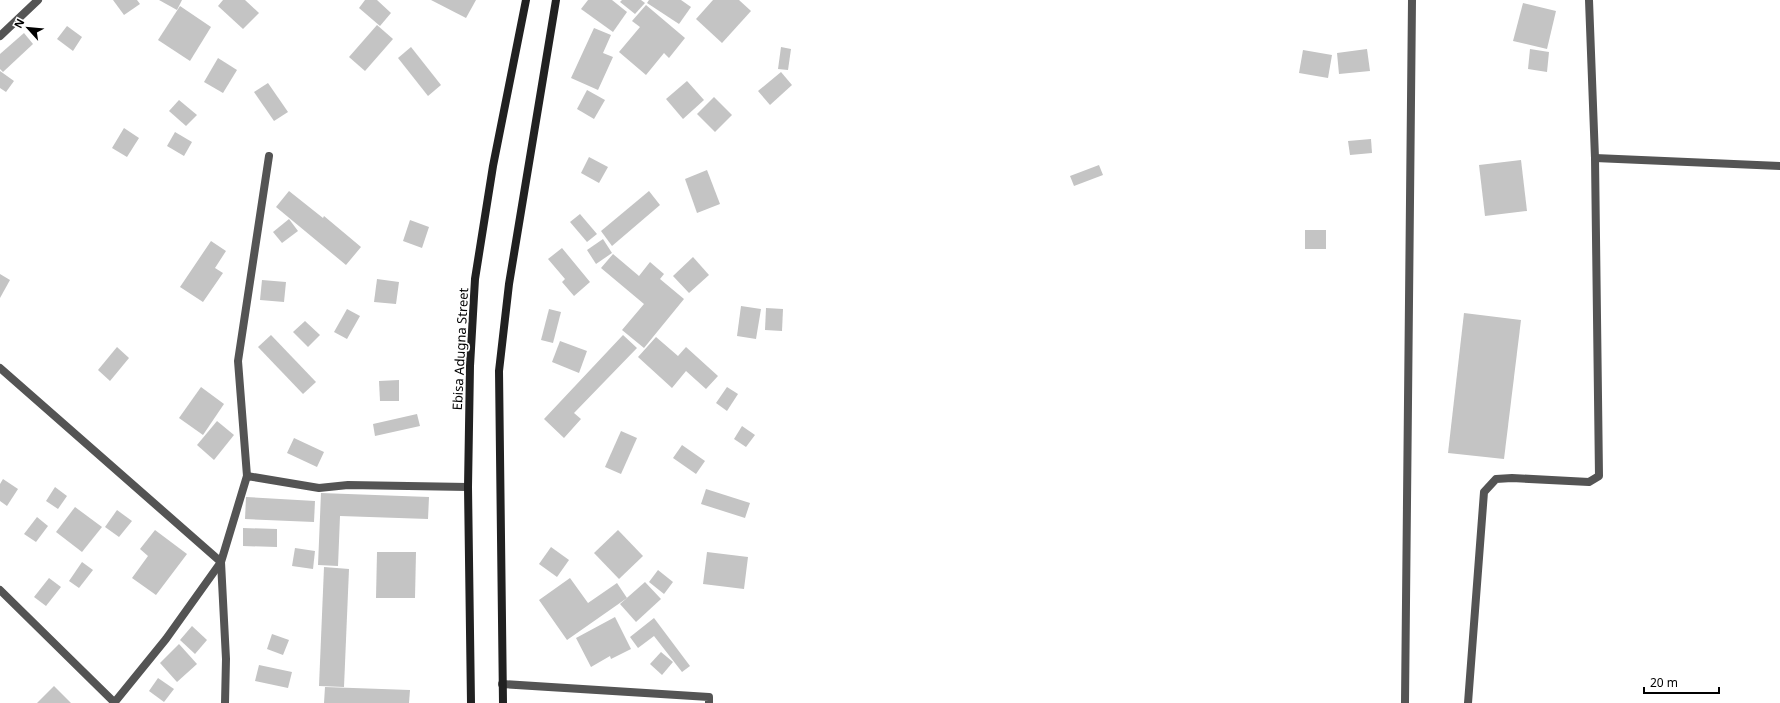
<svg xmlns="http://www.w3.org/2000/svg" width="1780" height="703" viewBox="0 0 1780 703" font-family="'Noto Sans',sans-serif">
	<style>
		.building { fill: #c4c4c4 }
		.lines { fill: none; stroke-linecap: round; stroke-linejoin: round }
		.service { stroke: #545454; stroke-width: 8 }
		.minor { stroke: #545454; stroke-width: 8 }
		.tertiary { stroke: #545454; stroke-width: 8 }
		.secondary { stroke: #212121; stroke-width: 8 }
		.labels { text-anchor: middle; stroke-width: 3.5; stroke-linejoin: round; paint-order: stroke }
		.street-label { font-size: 13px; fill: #000; stroke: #fff }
	</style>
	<rect width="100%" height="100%" fill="#fff"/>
	<g class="building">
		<path d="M113 0H137L140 4 124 15Z"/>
		<path d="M159 0H182L177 10Z"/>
		<path d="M223 0H245L259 13 243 29 218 6Z"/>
		<path d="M365 0H377L391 13 380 26 359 8Z"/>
		<path d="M431 0H476L466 18Z"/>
		<path d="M588 0H612L627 12 613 32 581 9Z"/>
		<path d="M622 0H641L645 3 635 14 620 2Z"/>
		<path d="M649 0H681L691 7 679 24 647 3Z"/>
		<path d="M713 0H739L751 11 722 43 696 19Z"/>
		<path d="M1523 3 1556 11 1547 49 1513 41Z"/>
		<path d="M646 5 685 38 669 58 664 53 646 75 619 52 640 27 632 21Z"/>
		<path d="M180 6 211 27 190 61 158 40Z"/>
		<path d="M377 25 393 39 365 71 349 57Z"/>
		<path d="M67 26 82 37 73 51 57 39Z"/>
		<path d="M594 28 611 35 603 53 613 57 598 90 571 78Z"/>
		<path d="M24 33 33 44 3 72 0 69V54Z"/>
		<path d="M411 47 441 85 428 96 398 58Z"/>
		<path d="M781 47 791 49 788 70 778 69Z"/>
		<path d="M1367 49 1370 71 1339 74 1337 53Z"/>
		<path d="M1530 49 1549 52 1547 72 1528 69Z"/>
		<path d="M1303 50 1332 55 1328 78 1299 73Z"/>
		<path d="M218 58 237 70 223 93 204 82Z"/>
		<path d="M0 71 14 81 6 92 0 88Z"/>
		<path d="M781 72 792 85 770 105 758 91Z"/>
		<path d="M687 81 704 100 683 119 666 99Z"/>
		<path d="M268 83 288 112 274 121 254 92Z"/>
		<path d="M587 90 605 100 594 119 577 109Z"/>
		<path d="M714 97 732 115 715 132 697 114Z"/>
		<path d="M179 100 197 115 186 126 169 111Z"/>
		<path d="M124 128 139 138 127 157 112 148Z"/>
		<path d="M175 132 192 142 184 156 167 146Z"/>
		<path d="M1371 139 1372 153 1350 155 1348 141Z"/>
		<path d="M589 157 608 167 599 183 581 173Z"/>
		<path d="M1521 160 1527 211 1485 216 1479 165Z"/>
		<path d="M1099 165 1103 175 1074 186 1070 176Z"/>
		<path d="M707 170 720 204 697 213 685 179Z"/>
		<path d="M289 191 323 218 324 216 361 247 346 265 276 207Z"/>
		<path d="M649 191 660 205 612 246 601 231Z"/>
		<path d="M580 214 597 234 587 242 570 222Z"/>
		<path d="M289 219 298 231 282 243 273 232Z"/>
		<path d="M410 220 429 227 422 248 403 241Z"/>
		<rect x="1305" y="230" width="21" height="19"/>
		<path d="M603 239 612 253 596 264 587 250Z"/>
		<path d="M211 241 226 251 215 268 223 273 203 302 180 287Z"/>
		<path d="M562 248 590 282 574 296 562 282 565 279 548 259Z"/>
		<path d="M613 254 639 276 650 262 664 274 660 279 684 299 644 348 622 330 644 304 601 268Z"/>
		<path d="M693 257 709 275 689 293 673 276Z"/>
		<path d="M0 274 10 280 0 298Z"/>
		<path d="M377 279 399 282 396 304 374 302Z"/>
		<path d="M262 280 286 282 284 302 260 300Z"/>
		<path d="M741 306 761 309 756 339 737 336Z"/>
		<path d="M766 308 783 309 782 331 765 330Z"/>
		<path d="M347 309 360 316 347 339 334 332Z"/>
		<path d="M549 309 561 312 553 343 541 340Z"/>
		<path d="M1464 313 1521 320 1504 459 1448 453Z"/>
		<path d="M305 321 320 335 308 347 293 332Z"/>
		<path d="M271 335 316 382 303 394 258 347Z"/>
		<path d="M623 335 637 348 574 413 581 419 564 438 544 419Z"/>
		<path d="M656 337 678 356 686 347 718 376 706 389 686 371 672 388 638 357Z"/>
		<path d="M560 341 587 351 579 373 552 362Z"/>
		<path d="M117 347 129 358 110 381 98 370Z"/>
		<path d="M399 380V401H380L379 381Z"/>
		<path d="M201 387 224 404 203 435 179 418Z"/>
		<path d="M727 387 738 394 727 411 716 403Z"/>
		<path d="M417 414 420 426 375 436 373 424Z"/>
		<path d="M217 421 234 435 214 460 197 445Z"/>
		<path d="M742 426 755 435 746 447 734 439Z"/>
		<path d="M621 431 637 438 621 474 605 467Z"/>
		<path d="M294 438 324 452 317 467 287 453Z"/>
		<path d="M682 445 705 461 696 474 673 458Z"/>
		<path d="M3 479 18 489 7 506 0 501V484Z"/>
		<path d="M55 487 67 496 58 509 46 501Z"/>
		<path d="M706 489 750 503 745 518 701 504Z"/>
		<path d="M321 493 429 497 428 519 340 516 338 566 318 565Z"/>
		<path d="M246 497 315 501 314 522 245 519Z"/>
		<path d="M75 507 102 527 82 552 56 532Z"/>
		<path d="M117 510 132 521 119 537 105 527Z"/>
		<path d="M37 517 48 526 36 542 24 534Z"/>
		<path d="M243 528 277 529V547L243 546Z"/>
		<path d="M155 530 187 554 156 595 132 578 148 556 140 549Z"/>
		<path d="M618 530 643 556 619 579 594 553Z"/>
		<path d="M551 547 569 560 557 577 539 564Z"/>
		<path d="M295 548 315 551 313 569 292 566Z"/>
		<path d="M377 552H416L415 598H376Z"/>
		<path d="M707 552 748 557 744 589 703 584Z"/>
		<path d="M82 562 93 570 79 588 69 581Z"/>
		<path d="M324 567 349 569 344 687 319 686Z"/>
		<path d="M658 570 673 582 664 594 649 582Z"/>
		<path d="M49 578 61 587 46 606 34 597Z"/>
		<path d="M570 578 588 603 617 583 627 598 567 640 539 600Z"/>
		<path d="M645 582 661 599 636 622 620 604Z"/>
		<path d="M615 617 631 649 611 659 610 656 591 667 576 638Z"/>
		<path d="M654 618 690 666 682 672 654 636 638 648 630 637Z"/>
		<path d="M192 626 207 640 195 654 180 640Z"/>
		<path d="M272 634 289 640 283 655 267 649Z"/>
		<path d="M179 644 197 664 177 682 160 663Z"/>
		<path d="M661 652 673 662 662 675 650 664Z"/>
		<path d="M259 665 292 672 288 688 255 681Z"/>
		<path d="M158 678 174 689 164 702 149 691Z"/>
		<path d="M54 686 71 703H37Z"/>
		<path d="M325 687 410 690 409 703H324Z"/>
	</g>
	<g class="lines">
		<g class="service">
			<path d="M1595 158 1780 166"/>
			<path d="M1405 703 1412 0"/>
			<path d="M1468 703 1484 492 1496 479 1512 478 1589 482 1599 476 1595 158 1589 0"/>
		</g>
		<g class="minor">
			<path d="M0 368 221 562 226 659 225 703"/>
			<path d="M247 476 238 361 269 156"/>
			<path d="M0 590 114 702"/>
			<path d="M502 684 709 697V703"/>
			<path d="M114 703 166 639 221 562 247 476 319 488 348 485 468 487"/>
		</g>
		<path class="tertiary" d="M0 36 38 0"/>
		<g class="secondary">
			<path d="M471 703 468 487 470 366 475 279 493 166 526 0"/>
			<path d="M503 703 499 371 509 284 556 0"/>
		</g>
	</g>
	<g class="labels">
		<g class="street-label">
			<text transform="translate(460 349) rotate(-87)" y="5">Ebisa Adugna Street</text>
		</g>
	</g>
	<g transform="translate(28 28) rotate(297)" stroke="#ffffff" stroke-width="3" paint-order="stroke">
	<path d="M0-3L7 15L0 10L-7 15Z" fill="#000000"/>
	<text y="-6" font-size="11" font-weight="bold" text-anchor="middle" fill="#000000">N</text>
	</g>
	<path d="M1644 687v6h75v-6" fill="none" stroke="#000000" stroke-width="2"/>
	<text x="1650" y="687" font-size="12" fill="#000000" stroke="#ffffff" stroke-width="3" paint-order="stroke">20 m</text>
</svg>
